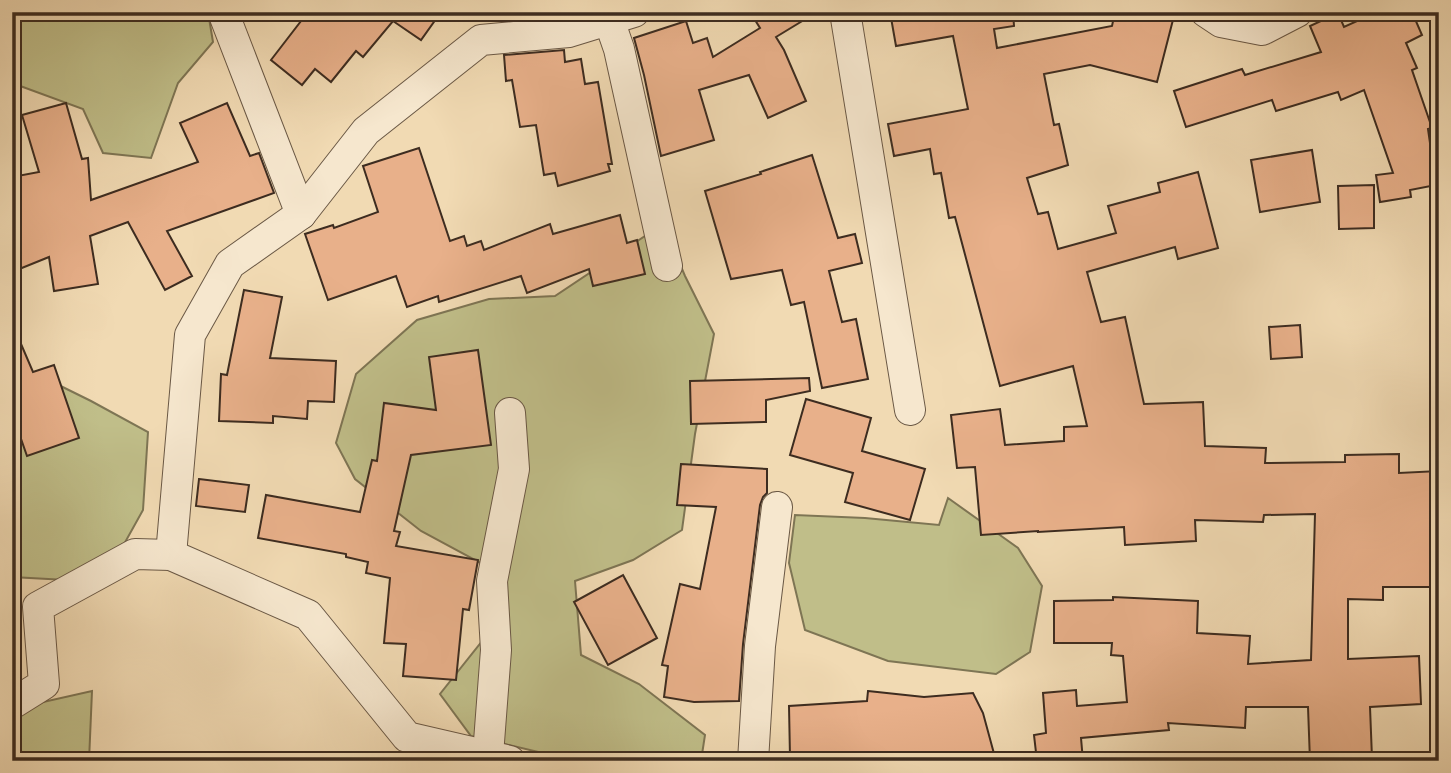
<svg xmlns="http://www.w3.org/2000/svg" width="1451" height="773" viewBox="0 0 1451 773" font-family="'IM FELL English',serif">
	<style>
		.green { fill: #c0be89; stroke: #7e7554; stroke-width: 2 }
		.building { fill: #e8b08a; stroke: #3d2c20; stroke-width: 2 }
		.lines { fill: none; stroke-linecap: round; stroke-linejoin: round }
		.minor-casing { stroke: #6a5845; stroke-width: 32 }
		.minor { stroke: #f6e7ce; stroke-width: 30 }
	</style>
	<rect width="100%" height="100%" fill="#f1dab3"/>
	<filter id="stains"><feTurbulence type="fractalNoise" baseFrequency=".00286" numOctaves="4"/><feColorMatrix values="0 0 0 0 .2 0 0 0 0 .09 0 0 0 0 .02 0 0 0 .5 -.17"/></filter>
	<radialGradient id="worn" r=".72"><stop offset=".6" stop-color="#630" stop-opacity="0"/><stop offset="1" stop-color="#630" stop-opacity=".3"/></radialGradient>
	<g class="green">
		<path d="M12 12H208L213 42 178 83 151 158 103 153 83 109 12 83Z"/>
		<path d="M663 224 685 276 714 334 695 434 682 530 633 560 575 581 581 655 639 684 705 735 701 761H576L471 736 440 694 494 626 503 575 421 531 355 479 336 443 356 374 417 320 489 299 555 296Z"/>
		<path d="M12 362 91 401 148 432 143 510 103 582 12 577Z"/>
		<path d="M948 498 1018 548 1042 586 1030 652 996 674 888 661 805 630 789 563 795 515 865 518 939 525Z"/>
		<path d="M92 691 89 761H12V709Z"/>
	</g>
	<g class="building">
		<path d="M308 12H441L421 40 393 21 363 57 356 51 331 82 315 69 302 85 271 60Z"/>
		<path d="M750 12H817L776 37 784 50 806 101 768 118 749 75 699 90 714 140 661 156 644 75 634 38 686 21 693 43 707 38 713 57 760 28Z"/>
		<path d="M890 12H1013L1014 26 994 29 997 48 1112 26 1115 12H1175L1157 82 1090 65 1044 74 1054 125 1059 124 1068 165 1027 178 1038 214 1048 212 1058 249 1116 233 1108 206 1160 192 1158 183 1198 172 1218 248 1178 259 1175 247 1087 272 1101 322 1125 317 1144 404 1203 402 1205 446 1266 448 1265 463 1345 462V455L1399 454V473L1439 471V587H1383V600L1348 599V659L1419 656 1421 704 1370 707 1372 758 1310 761 1308 707H1246L1245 728 1168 723 1169 730 1081 738 1083 761H1037L1034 735 1046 733 1043 693 1076 690 1077 706 1127 702 1123 656 1111 655 1112 643H1054V601L1113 600V597L1198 601 1197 633 1250 636 1248 664 1311 660 1315 514 1264 515 1263 522 1195 520 1196 541 1125 545 1124 527 1038 532V531L981 535 975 467 957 468 951 415 1000 409 1005 445 1064 441V427L1087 426 1073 366 1000 386 955 217 949 218 941 173 934 174 930 149 894 156 888 124 968 109 953 36 896 46Z"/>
		<path d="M1377 12H1412L1422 35 1406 43 1417 68 1412 70 1432 128 1428 129 1436 185 1410 190 1411 197 1380 202 1376 175 1393 173 1364 90 1341 100 1338 92 1276 111 1272 100 1186 127 1174 91 1242 69 1245 75 1321 52 1310 26 1338 13 1344 27Z"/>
		<path d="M564 50 565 62 581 59 585 84 598 82 612 164H608L610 171 558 186 555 173 544 175 536 125 520 127 512 80 506 81 504 55Z"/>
		<path d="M66 103 82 159 88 158 91 200 198 162 180 123 227 103 250 156 259 153 274 193 167 231 192 276 165 290 128 222 90 236 98 284 54 291 49 257 12 272V177L39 172 22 115Z"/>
		<path d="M419 148 450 241 464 236 467 246 481 241 484 250 550 224 553 234 620 215 627 243 637 240 645 274 593 286 589 269 527 293 521 276 439 302 438 296 407 307 396 276 328 300 305 234 333 225 334 228 378 212 363 166Z"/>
		<path d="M1312 150 1320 202 1260 212 1251 160Z"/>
		<path d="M812 155 838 238 855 234 862 263 829 271 842 322 856 319 868 379 822 388 804 302 791 305 782 270 731 279 705 191 761 174 760 172Z"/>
		<path d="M1374 185V228L1339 229 1338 186Z"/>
		<path d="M244 290 282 297 270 358 336 361 334 402 308 401 307 419 273 416V423L219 421 221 374 227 375Z"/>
		<path d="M12 323 33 372 54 365 79 438 27 456 12 413Z"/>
		<path d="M1300 325 1302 357 1271 359 1269 327Z"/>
		<path d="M478 350 491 445 411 455 394 531 400 532 396 546 478 560 469 610 463 609 456 680 403 676 406 644 384 643 390 578 366 573 368 562 346 557V554L258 538 266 495 360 512 372 460 377 461 384 403 436 410 429 357Z"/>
		<path d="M809 378 810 391 766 400V422L691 424 690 381Z"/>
		<path d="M806 399 871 418 862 451 925 469 910 520 845 502 853 473 790 455Z"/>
		<path d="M681 464 767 469V493L763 497 760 505 743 644 739 701 694 702 664 697 668 666 662 665 680 584 700 589 716 507 677 505Z"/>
		<path d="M199 479 249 485 245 512 196 506Z"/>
		<path d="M623 575 657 638 608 665 574 602Z"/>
		<path d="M868 691 924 697 973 693 983 713 996 761H860L861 755 790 757 789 706 867 701Z"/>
	</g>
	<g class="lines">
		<defs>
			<g id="minor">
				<path d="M223 12 301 214"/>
				<path d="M845 12 910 410"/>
				<path d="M1206 12 1221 22 1262 30 1297 12"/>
				<path d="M609 20 619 49 667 266"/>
				<path d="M171 555 190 335 230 264 301 214 366 131 481 40 569 32 634 12"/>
				<path d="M12 704 44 684 38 607 135 554 171 555 308 615 407 737 510 761"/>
				<path d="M488 755 496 650 492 581 514 469 510 413"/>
				<path d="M753 761 760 646 777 507"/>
			</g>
		</defs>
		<use href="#minor" class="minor-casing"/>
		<use href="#minor" class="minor"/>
	</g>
	<rect width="1451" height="773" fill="none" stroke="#f1dab3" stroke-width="42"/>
	<rect x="14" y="14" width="1423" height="745" fill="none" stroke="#3d2c20" stroke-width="3.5"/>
	<rect x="21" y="21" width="1409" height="731" fill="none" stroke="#3d2c20" stroke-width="2"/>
	<rect width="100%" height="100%" filter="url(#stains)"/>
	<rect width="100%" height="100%" fill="url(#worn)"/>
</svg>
